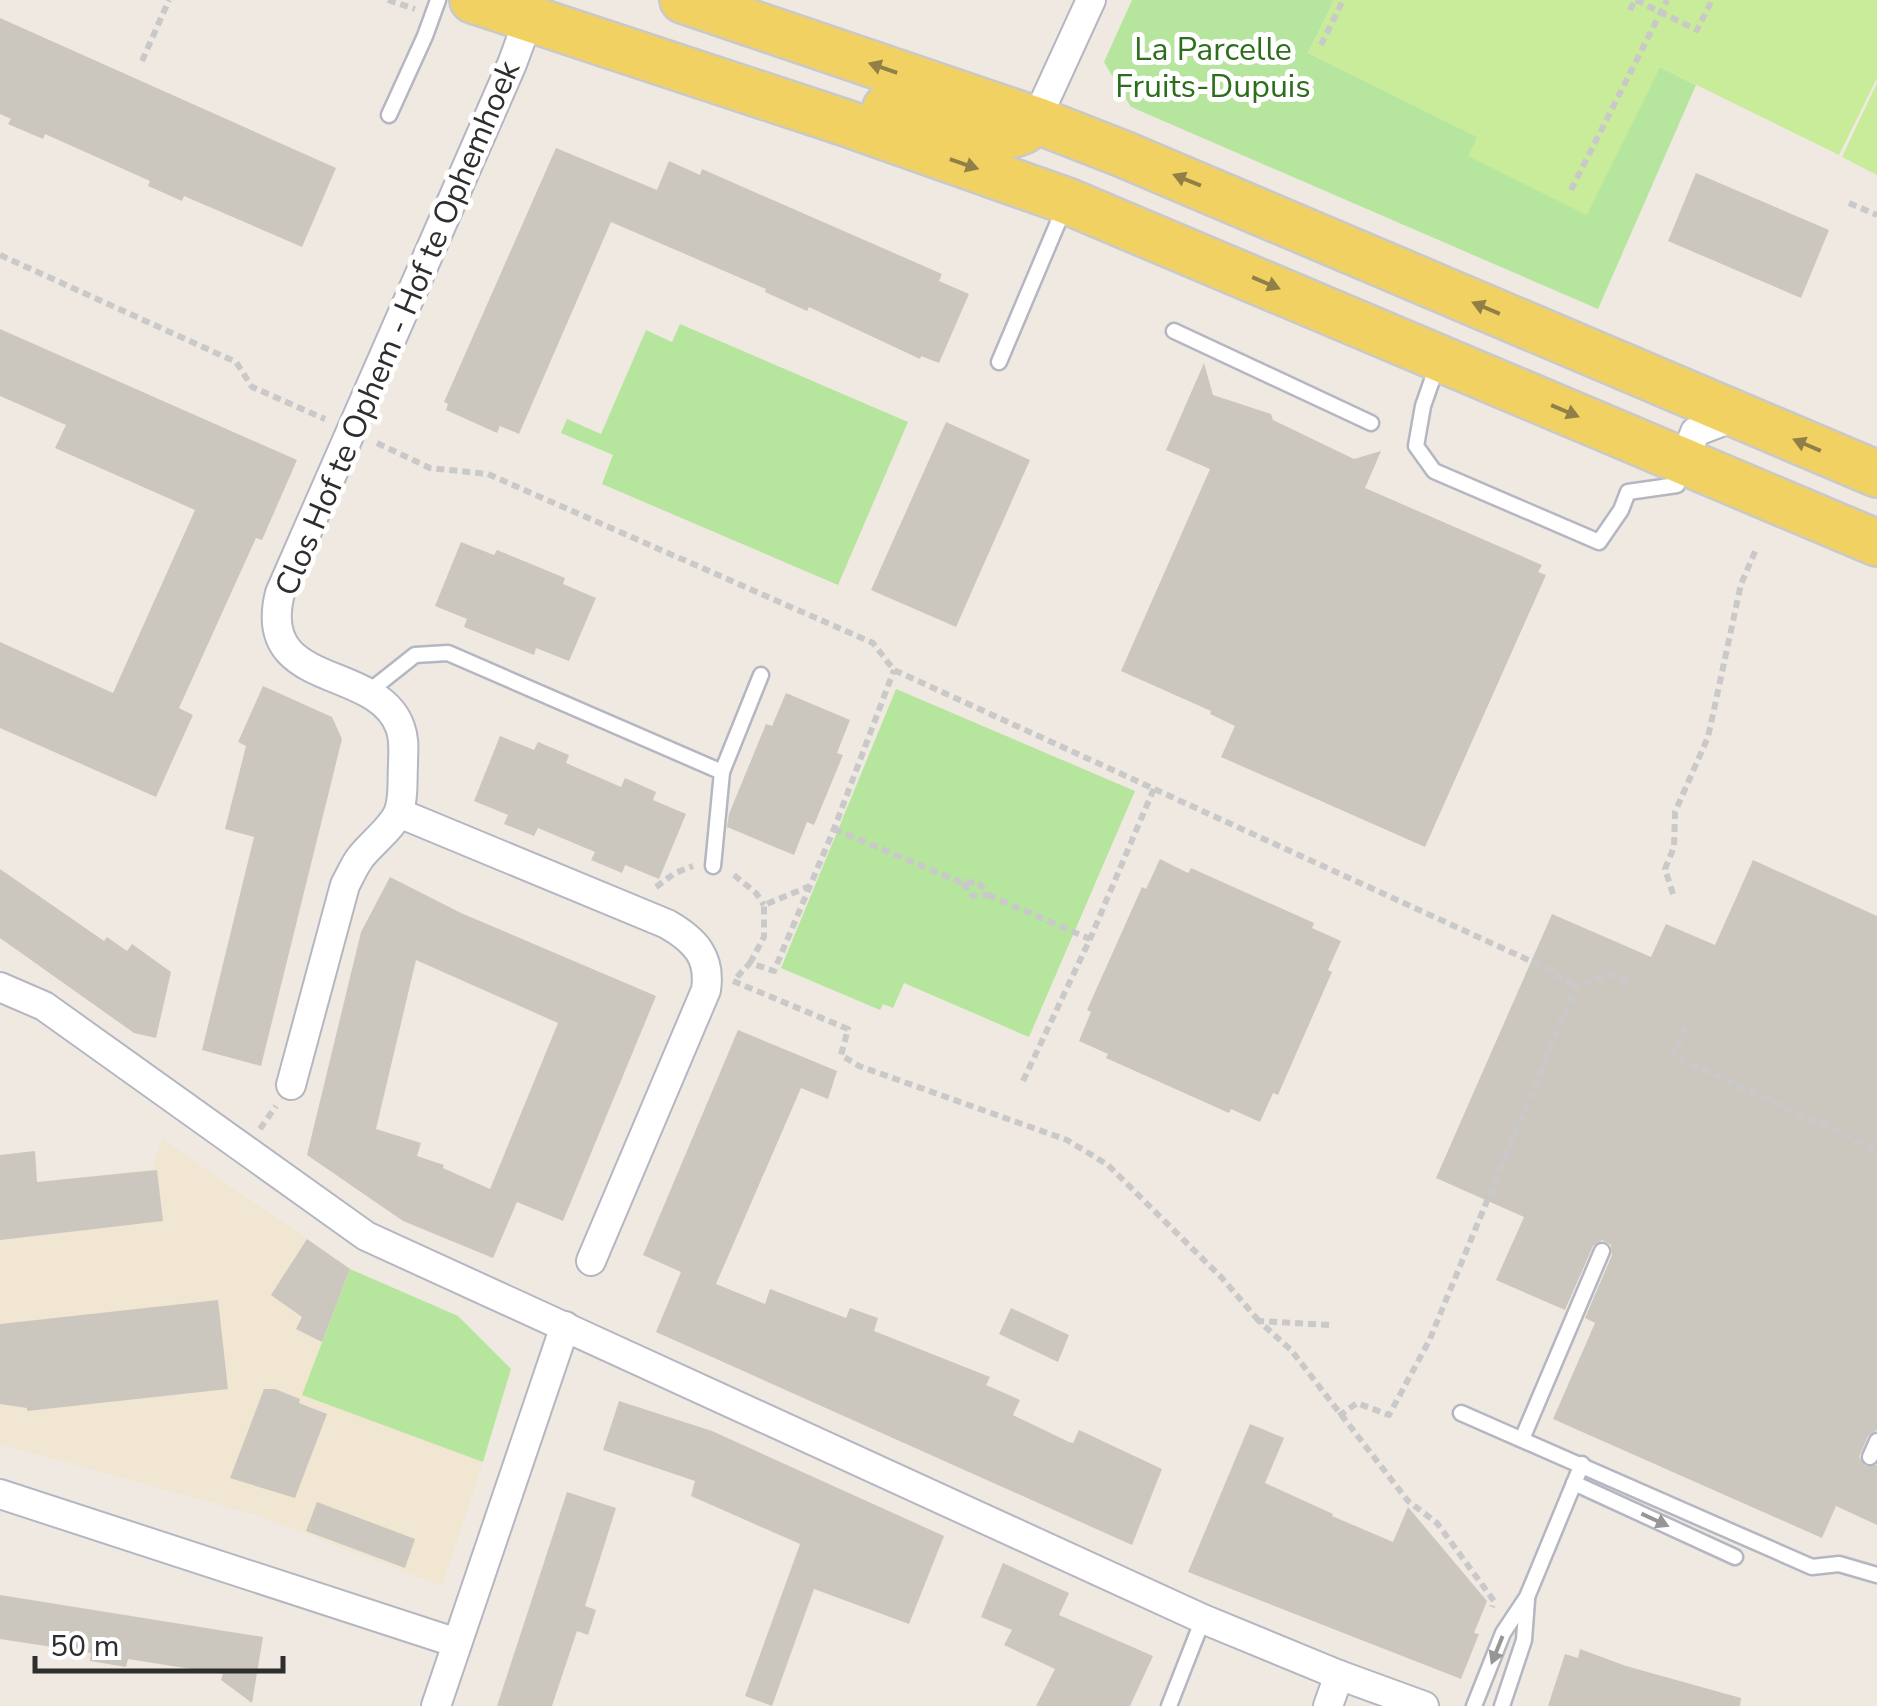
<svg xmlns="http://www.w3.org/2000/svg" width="1877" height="1706" viewBox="0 0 1877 1706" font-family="'Nunito Sans',sans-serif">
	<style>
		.education { fill: #f0e6d1 }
		.green { fill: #b6e59e }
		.pitch { fill: #c9ec9a }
		.building { fill: #cbc7bf; fill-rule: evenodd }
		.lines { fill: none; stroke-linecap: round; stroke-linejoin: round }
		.lane-casing { stroke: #b4b7c1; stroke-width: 19 }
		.street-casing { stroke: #b4b7c1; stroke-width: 32 }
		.primary-casing { stroke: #c9c9c9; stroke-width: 50 }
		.path { stroke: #c9c9c9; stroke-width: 6; stroke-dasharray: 8 5; stroke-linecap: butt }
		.lane { stroke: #fff; stroke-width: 14 }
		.street { stroke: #fff; stroke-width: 28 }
		.primary { stroke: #f2d163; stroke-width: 45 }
		.oneway { fill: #908048 }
		.oneway2 { fill: #969696 }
		.labels { text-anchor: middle; stroke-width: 10; stroke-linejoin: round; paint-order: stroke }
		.park-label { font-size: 32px; fill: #2c6e1b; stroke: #fff }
		.street-label { font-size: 32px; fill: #2e2e2e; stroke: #fff }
	</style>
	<rect width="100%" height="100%" fill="#efe9e1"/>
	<path class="education" d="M162 1139 350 1269 303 1395 483 1462 442 1586 257 1515 0 1444V1155L35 1151 38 1182 152 1169Z"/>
	<g class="green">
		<path d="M1132 0H1334L1308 53 1478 137 1469 156 1660 67 1696 85 1598 309 1131 107 1104 62Z"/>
		<path d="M680 324 908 422 838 585 602 484 613 455 561 433 567 419 601 434 646 330 672 342Z"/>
		<path d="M896 689 1135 791 1029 1037 904 983 893 1008 883 1004 880 1010 781 968Z"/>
		<path d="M350 1269 458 1316 511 1369 483 1462 302 1395Z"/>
	</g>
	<g class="pitch">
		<path d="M1334 0H1877V78L1839 155 1660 67 1587 215 1468 156 1477 137 1308 53Z"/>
		<path d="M1877 83V175L1842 157Z"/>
	</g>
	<g class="building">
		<path d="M0 18 336 168 302 247 184 196 182 201 148 186 150 181 45 134 43 139 8 124 11 119 0 114Z"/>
		<path d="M556 148 657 190 669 161 700 175 702 169 942 274 939 281 969 294 939 363 921 356 920 359 809 307 807 311 765 292 766 289 611 222 519 434 500 426 497 433 446 410 448 404 444 402Z"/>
		<path d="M1696 173 1829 230 1801 298 1668 241Z"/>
		<path d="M0 329 297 460 262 540 256 538 179 708 193 715 156 797 0 728V642L113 693 195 510 55 448 66 425 0 396Z"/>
		<path d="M1204 363 1213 395 1271 414 1273 420 1354 459 1381 451 1365 488 1542 565 1538 572 1546 575 1425 847 1221 757 1235 726 1210 714 1211 711 1121 671 1210 469 1166 450Z"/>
		<path d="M946 422 1030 460 956 627 871 590Z"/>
		<path d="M461 542 494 555 497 550 565 578 563 584 596 598 569 661 536 648 534 655 464 627 467 619 435 606Z"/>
		<path d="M263 686 332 717 342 739 261 1066 202 1050 254 837 225 829 246 746 238 742Z"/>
		<path d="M786 693 850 720 837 753 843 755 814 825 807 822 794 855 727 827 729 814 766 724 772 726Z"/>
		<path d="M500 736 534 750 538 742 569 755 566 763 621 787 625 778 656 792 653 800 686 814 659 879 625 865 622 873 591 860 595 852 538 828 534 836 504 824 508 815 474 801Z"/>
		<path d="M1160 859 1188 873 1191 868 1314 923 1312 928 1341 941 1328 970 1332 972 1278 1095 1273 1093 1260 1122 1231 1109 1229 1113 1106 1058 1108 1054 1079 1041 1091 1012 1087 1010 1142 887 1146 889Z"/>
		<path d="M1753 860 1877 916V1430L1868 1436 1859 1457 1865 1466 1877 1465V1525L1836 1506 1822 1538 1553 1419 1595 1323 1585 1318 1612 1255 1611 1245 1602 1240 1593 1246 1565 1310 1496 1280 1524 1217 1436 1178 1552 914 1651 957 1666 924 1715 945Z"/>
		<path d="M0 869 104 941 107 937 127 951 132 944 171 972 156 1038 134 1033 0 938Z"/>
		<path d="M390 877 461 913 656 996 563 1221 517 1202 493 1258 403 1221 307 1155 361 932ZM416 960 558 1023 490 1189 443 1168 444 1165 417 1156 421 1143 376 1129Z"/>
		<path d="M738 1030 837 1071 828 1099 801 1088 716 1284 765 1304 770 1289 846 1318 850 1308 878 1318 874 1331 990 1377 986 1385 1020 1400 1013 1415 1069 1442 1073 1443 1079 1430 1162 1469 1132 1545 656 1332 681 1272 643 1255Z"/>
		<path d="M35 1151 37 1182 157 1170 163 1221 0 1240V1155Z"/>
		<path d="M307 1239 350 1269 322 1342 296 1329 302 1317 271 1295Z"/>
		<path d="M218 1300 228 1389 27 1411V1408L0 1404V1324Z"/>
		<path d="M1011 1308 1069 1335 1058 1362 999 1334Z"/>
		<path d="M264 1389H275L300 1399 299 1403 327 1414 295 1498 230 1478Z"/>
		<path d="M619 1401 712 1431 944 1536 909 1624 814 1589 772 1706 745 1696 800 1544 691 1496 695 1481 603 1450Z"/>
		<path d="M1250 1424 1284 1438 1265 1483 1333 1514 1332 1516 1393 1542 1408 1507 1487 1601 1474 1633 1479 1634 1461 1679 1188 1572Z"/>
		<path d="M567 1492 616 1508 585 1606 596 1610 588 1635 577 1631 552 1706H497Z"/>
		<path d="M317 1502 415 1539 405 1568 306 1531Z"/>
		<path d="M1003 1563 1069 1593 1059 1615 1153 1656 1130 1706H1036L1055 1669 1004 1645 1012 1630 981 1617Z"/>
		<path d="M0 1595 263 1637 252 1703 221 1680 223 1674 128 1659 126 1667 90 1661 91 1653 0 1639Z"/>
		<path d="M1580 1649 1626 1666 1741 1698 1740 1706H1548L1565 1654 1578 1658Z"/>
	</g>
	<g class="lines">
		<defs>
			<g id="lane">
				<path d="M389 115 425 36 438 0"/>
				<path d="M1174 331 1371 423"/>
				<path d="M999 362 1065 206"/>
				<path d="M1438 363 1423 406 1416 446 1434 471 1599 542 1621 510 1628 492 1677 485"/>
				<path d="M367 693 415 655 448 653 722 772"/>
				<path d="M713 866 722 772 761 675"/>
				<path d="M1461 1413 1812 1567 1839 1564 1877 1575"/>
				<path d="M1522 1439 1602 1251"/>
				<path d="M1870 1457 1877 1441"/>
				<path d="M1574 1483 1735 1557"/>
				<path d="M1169 1706 1203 1619"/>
				<path d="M1474 1706 1503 1633 1527 1597 1582 1464"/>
				<path d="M1502 1706 1524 1640 1527 1600"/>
			</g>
			<g id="street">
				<path d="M1036 120 1091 0"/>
				<path d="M1684 462 1695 432 1737 416"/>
				<path d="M399 813 667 924C695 940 711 957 706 990L591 1261"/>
				<path d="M0 987 44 1006 366 1236 1203 1619 1339 1675 1424 1706"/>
				<path d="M291 1085 345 885C350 876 354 866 360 858 371 843 393 828 399 811 404 797 402 780 403 765 403 752 405 740 400 727 377 663 255 691 280 593L512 64 529 18"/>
				<path d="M0 1494 457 1643"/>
				<path d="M436 1706 565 1326"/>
				<path d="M1328 1706 1339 1675"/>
			</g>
			<g id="primary">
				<path d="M473 0 846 123 1067 201 1877 543"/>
				<path d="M683 0 1036 120 1123 154 1877 474"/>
				<path d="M886 108C915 117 1003 149 1027 128"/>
			</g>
		</defs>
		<use href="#lane" class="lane-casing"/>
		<use href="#street" class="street-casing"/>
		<use href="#primary" class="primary-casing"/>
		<g class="path">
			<path d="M388 0 415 9"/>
			<path d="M1636 0 1697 30 1712 0"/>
			<path d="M1630 10 1635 0"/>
			<path d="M1321 45 1343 0"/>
			<path d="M142 61 169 0"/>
			<path d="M1571 190 1667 0"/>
			<path d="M1849 203 1877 215"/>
			<path d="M0 255 236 362 252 387 325 419"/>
			<path d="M377 443 430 468 488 474 873 643 894 670 1546 968 1576 986"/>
			<path d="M834 829 963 883 978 882 988 895 972 896 963 883"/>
			<path d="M734 875 756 893 764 905"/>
			<path d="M656 887 675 873 693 866"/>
			<path d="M1673 894 1665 869 1674 847 1675 812 1708 737 1741 584 1757 547"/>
			<path d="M988 895 1090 939"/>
			<path d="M750 963 764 937V905L810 886"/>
			<path d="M737 977 750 963 774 971 834 829 894 670"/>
			<path d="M733 981 848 1029 841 1055 859 1066 1067 1140 1108 1165 1222 1278 1259 1321"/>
			<path d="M1686 1026 1673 1056 1854 1139 1877 1153"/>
			<path d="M1023 1081 1090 939 1155 786"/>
			<path d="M260 1129 276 1106"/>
			<path d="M1329 1325 1259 1321 1291 1350 1408 1501 1437 1523 1494 1601 1492 1607"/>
			<path d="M1339 1416 1357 1403 1389 1415 1429 1341 1576 986 1612 974 1635 985"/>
		</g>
		<use href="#lane" class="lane"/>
		<use href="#street" class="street"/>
		<use href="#primary" class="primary"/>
	</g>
	<defs><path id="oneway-solid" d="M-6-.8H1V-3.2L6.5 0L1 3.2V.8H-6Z" transform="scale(2.5)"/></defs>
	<g class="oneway">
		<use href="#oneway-solid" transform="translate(883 68) rotate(-161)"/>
		<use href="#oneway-solid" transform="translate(964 164) rotate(19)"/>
		<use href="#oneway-solid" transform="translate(1187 180) rotate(-158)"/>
		<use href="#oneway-solid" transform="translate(1266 283) rotate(23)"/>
		<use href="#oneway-solid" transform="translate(1486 308) rotate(-157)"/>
		<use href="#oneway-solid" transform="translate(1565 411) rotate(23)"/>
		<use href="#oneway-solid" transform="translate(1807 445) rotate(-157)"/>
	</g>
	<g class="oneway2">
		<use href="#oneway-solid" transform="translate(1655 1520) rotate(25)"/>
		<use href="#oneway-solid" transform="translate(1497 1650) rotate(112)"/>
	</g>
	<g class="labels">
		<g class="park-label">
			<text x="1213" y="60">La Parcelle<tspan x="1213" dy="37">Fruits-Dupuis</tspan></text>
		</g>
		<g class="street-label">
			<text transform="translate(397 328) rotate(-67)" y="11">Clos Hof te Ophem - Hof te Ophemhoek</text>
		</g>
	</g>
	<path d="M35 1656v15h248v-15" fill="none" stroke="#2e2e2e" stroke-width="5"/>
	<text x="50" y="1656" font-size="30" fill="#2e2e2e" stroke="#ffffff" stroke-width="8" paint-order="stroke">50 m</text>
</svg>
